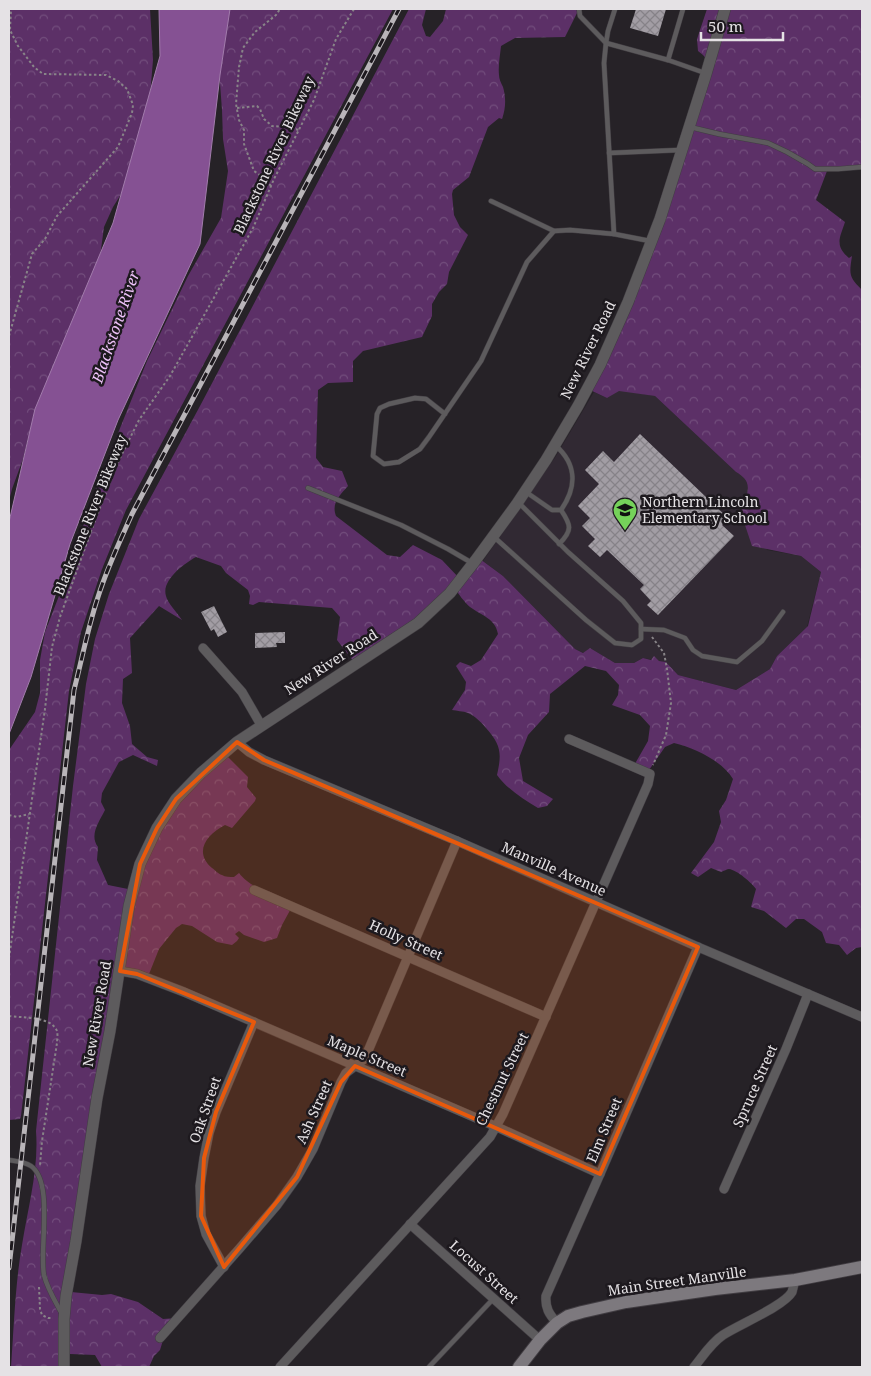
<svg xmlns="http://www.w3.org/2000/svg" width="871" height="1376" viewBox="0 0 871 1376" font-family="'Noto Serif',serif">
	<style>
		.built { fill: #312933 }
		.forest { fill: url(#forest-crowns) }
		.water { fill: #855193; stroke: #a27cac }
		.building { fill: url(#building-cross-hatch) }
		.lines { fill: none; stroke-linecap: round; stroke-linejoin: round }
		.service-casing { stroke: #413d42; stroke-width: 5.5 }
		.minor-casing { stroke: #413d42; stroke-width: 10 }
		.tertiary-casing { stroke: #413d42; stroke-width: 12 }
		.secondary-casing { stroke: #413d42; stroke-width: 14 }
		.path { stroke: #888488; stroke-width: 2; stroke-dasharray: 2.5 2.5; stroke-linecap: butt }
		.service { stroke: #5d5b5d; stroke-width: 4.5 }
		.minor { stroke: #5d5b5d; stroke-width: 9 }
		.tertiary { stroke: #5d5b5d; stroke-width: 11 }
		.secondary { stroke: #7d797e; stroke-width: 12 }
		.rail-casing { stroke: #b9b5b9; stroke-width: 5 }
		.rail { stroke: #1d191e; stroke-width: 3; stroke-dasharray: 9; stroke-linecap: butt }
		.marked { fill: #e8590c; fill-opacity: 0.2; stroke: #e8590c; stroke-width: 4; stroke-linejoin: round }
		.labels { text-anchor: middle; stroke-width: 5; stroke-linejoin: round; paint-order: stroke }
		.street-label { font-size: 14px; fill: #e5e2e5; stroke: #1d191e }
		.poi-label { font-size: 14px; fill: #e5e2e5; stroke: #1d191e; text-anchor: start }
		.water-label { font-size: 15px; font-style: italic; fill: #eec2f9; stroke: #1d191e }
	</style>
	<defs>
		<pattern id="forest-crowns" width="20" height="18" patternUnits="userSpaceOnUse" patternTransform="scale(1.25)"><rect width="20" height="18" fill="#5c3067"/><path d="M2 6a3 3 0 1 1 6 0M12 15a3 3 0 1 1 6 0" fill="none" stroke="#734e7d"/></pattern>
		<pattern id="building-cross-hatch" width="8" height="8" patternUnits="userSpaceOnUse" patternTransform="scale(1.25)"><rect width="8" height="8" fill="#a29da4"/><path d="M0 0l8 8M0 8l8-8" fill="none" stroke="#868288"/></pattern>
	</defs>
	<rect width="100%" height="100%" fill="#262227"/>
	<path class="built" d="M619 390 655 396 736 472 744 476 749 488 747 494 767 550 801 556 821 572 807 627 777 656 770 669 736 690 678 675 666 662 643 658 634 663H615L590 648 584 653 575 649 503 576 483 561 556 456 594 392 607 398Z"/>
	<g class="forest">
		<path d="M9 9H150L153 60 148 120 128 183 113 207 104 227 100 257 68 347 28 438 23 459 12 489 9 501Z"/>
		<path d="M218 9H393L126 510 102 569 81 632 69 691 21 1116 20 1119 9 1120V750L35 712 40 693V660L45 632 64 583 94 493 147 361 188 276 221 218 228 171 223 139 222 110 216 30Z"/>
		<path d="M409 9H426L422 25 426 36 430 37 443 21 446 9H579L565 37 515 38 501 46C500 56 498 66 499 75 499 79 501 83 503 87 506 97 506 108 502 119L499 118 488 127 469 177 453 190 452 194 454 215 460 227 468 235 449 272 447 284 439 292 432 304V316L422 337 363 351 353 361V382L328 383 318 390 316 458 323 467 342 471 348 486C340 495 331 503 336 516L387 555 400 557 413 545 442 560 460 579 480 559 503 576 575 649 583 653 590 648 615 663H634L643 658 651 660 654 656 659 661 666 662 678 675 736 690 770 669 777 656 808 626 821 572 801 556 752 546 742 516 741 498 747 494C750 483 745 477 736 472L655 396 619 391 607 398 588 389 620 321 709 62 703 55 698 51 697 39 707 9H862V168L827 171 816 200 845 222C840 238 834 245 849 258L852 256C849 275 849 277 862 290V947L856 948 847 955 839 945 826 943 822 932 804 919H796L786 928 764 911 751 907 756 889C752 883 737 870 729 869 727 869 724 871 721 872L711 868 698 877 691 873 714 842 721 822 719 811 726 800 733 779C722 761 695 748 674 743L665 747 649 770 636 764V762L648 741 650 726 640 715 612 705 618 695 619 685 606 671 585 666 550 694 549 712 528 735 519 758 523 781 553 799 547 806 538 808C523 799 507 789 497 775 502 753 501 745 486 728 481 722 475 716 468 713 463 711 457 711 452 710L465 690 466 682 456 666 460 662 471 666 481 660 498 634C495 618 482 616 470 607 464 602 459 594 454 588L418 621 354 662 337 640 340 617 332 608 259 602 253 605 249 604 250 596 248 590 226 573 221 566 196 557C185 563 161 580 166 596 167 602 178 614 182 620L159 606 130 638 132 673 123 679 122 703 130 726 132 744 147 757 158 760 157 766 133 755 119 762 102 793 101 802 105 810C99 822 89 835 98 847L97 860 108 885 133 890 142 865 180 797 225 754 248 777 247 787 256 798 255 801 232 828 225 825C207 834 193 852 212 868 215 870 218 874 222 875 225 877 230 877 234 877L239 873C245 881 258 890 268 891L294 903 282 925 277 938 264 942 244 935 239 931 235 934 239 938 237 941 232 945 217 942 192 926 182 924 176 928 159 949 149 974 140 970 122 972 71 1292 102 1295 111 1294 138 1302 163 1319 177 1318 164 1337 160 1350 154 1356 149 1367H102L95 1355 70 1354 67 1367H11C14 1327 15 1285 22 1245 28 1207 39 1169 36 1131L73 786 86 684 95 639 109 594 139 519 200 406Z"/>
	</g>
	<path class="water" d="M159 9H230L220 75 200 244 118 420 70 544 31 677 9 734V522L35 409 113 223 160 56Z"/>
	<g class="building">
		<path d="M636 9H666L658 36 630 28Z"/>
		<path d="M640 434 728 518 722 525 734 536 658 615 647 605 651 601 640 589 644 585 607 550 600 557 588 546 595 539 582 526 590 518 578 506 599 484 585 470 603 451 614 462Z"/>
		<path d="M214 606 227 632 218 637 214 629 211 631 201 612Z"/>
		<path d="M285 632V643H276L277 647 255 648V633Z"/>
	</g>
	<g class="lines">
		<defs>
			<g id="service">
				<path d="M579 9 580 16 606 43"/>
				<path d="M606 43 608 31 615 9"/>
				<path d="M668 60 683 9"/>
				<path d="M690 127 719 134 768 143 787 152 808 164 815 169H838L862 167"/>
				<path d="M609 153 680 150"/>
				<path d="M491 201 554 231"/>
				<path d="M614 234 650 241"/>
				<path d="M445 414 426 399 415 398 389 404 380 408 377 414 373 456 384 464 399 462 420 449 429 437 481 361 527 262 554 231 570 230 614 234 604 63 606 43 668 60 705 73"/>
				<path d="M555 445C577 464 577 487 561 510"/>
				<path d="M308 488 401 525 448 549 472 563"/>
				<path d="M526 492 552 510H561"/>
				<path d="M493 536 586 620 615 643 632 645 641 639V623L623 601 568 552 519 503"/>
				<path d="M559 544C573 530 571 525 561 510"/>
				<path d="M641 629 664 630 685 638 693 650 702 656 737 662 762 641 783 612"/>
				<path d="M9 1160C16 1161 25 1162 31 1166 54 1182 39 1250 44 1275 47 1288 55 1301 62 1314"/>
				<path d="M429 1367 494 1298"/>
			</g>
			<g id="minor">
				<path d="M203 648 242 692 261 725"/>
				<path d="M237 742 249 752 264 760 457 841 698 947 862 1017"/>
				<path d="M254 890 546 1017"/>
				<path d="M120 971 137 974 184 992 497 1127 600 1174"/>
				<path d="M724 1189 786 1049 808 994"/>
				<path d="M410 1224 540 1340"/>
				<path d="M224 1267 206 1234 201 1216 200 1186 204 1158 209 1133 216 1112 254 1022"/>
				<path d="M557 1323C549 1314 545 1308 546 1296L600 1174 698 947"/>
				<path d="M160 1338 240 1248 277 1205 297 1177 313 1149 341 1082 346 1073 363 1060 368 1051 457 841"/>
				<path d="M280 1367 490 1137 503 1114 596 902 648 784 650 774 569 739"/>
				<path d="M694 1367C703 1356 711 1343 723 1335 738 1325 784 1306 792 1292 793 1288 794 1284 795 1280"/>
			</g>
			<path id="tertiary" d="M64 1367V1319L66 1296 76 1241 97 1098 110 1031 129 906 140 864 157 828 176 799 201 773 237 742 418 623 450 593 475 561 516 505 546 460 578 406 600 365 628 302 660 219 706 74 725 9"/>
			<path id="secondary" d="M519 1367 540 1340 557 1323 568 1316 582 1312 626 1302 715 1289 795 1280 862 1267"/>
		</defs>
		<use href="#service" class="service-casing"/>
		<use href="#minor" class="minor-casing"/>
		<use href="#tertiary" class="tertiary-casing"/>
		<use href="#secondary" class="secondary-casing"/>
		<g class="path">
			<path d="M237 108 257 106 260 109 264 119 272 126 285 127 299 130"/>
			<path d="M271 186 264 178 254 171 244 144V130L239 120 236 104 239 67 243 48 255 32 276 15 280 9"/>
			<path d="M9 336 32 254 45 239 57 216 118 147 132 113 133 105 127 89 118 81 106 75 43 74 34 67 18 46 10 30 11 9"/>
			<path d="M652 637 664 653 667 669 671 703 666 735 653 765"/>
			<path d="M9 815 17 817 29 814"/>
			<path d="M9 958 45 709 52 647 60 617 97 515 119 460 139 420 170 376 253 228 274 179 314 100 336 39 354 9"/>
			<path d="M9 1016C22 1018 51 1016 57 1031 58 1034 57 1040 57 1043L42 1141 40 1165"/>
			<path d="M39 1287 40 1309 42 1315 48 1318H53"/>
		</g>
		<use href="#service" class="service"/>
		<use href="#minor" class="minor"/>
		<use href="#tertiary" class="tertiary"/>
		<use href="#secondary" class="secondary"/>
		<defs>
			<path id="rail" d="M9 1268 74 690C82 659 88 627 98 597 107 568 120 541 132 514L399 9"/>
		</defs>
		<use href="#rail" class="rail-casing"/>
		<use href="#rail" class="rail"/>
	</g>
	<path class="marked" d="M237 742 264 760 698 947 600 1174 355 1066 341 1082 297 1177 224 1267 201 1216 204 1158 216 1112 254 1022 137 974 120 971 140 864 157 828 176 799Z"/>
	<defs>
		<symbol id="school-pin" viewBox="-11 -11 22 30"><path d="M0 17L-7.5 6A9.5 9.5 0 1 1 7.5 6Z" fill="#75d25a" stroke="#1d191e"/><path d="M0-5L7-2L0 1L-7-2ZM-4 1L0 2.5L4 1V4Q0 6-4 4Z" fill="#111"/></symbol>
	</defs>
	<g fill-rule="evenodd">
		<use href="#school-pin" x="611" y="496" width="28" height="38"/>
	</g>
	<g class="labels">
		<g class="street-label">
			<text transform="translate(274 155) rotate(-65)" y="5">Blackstone River Bikeway</text>
			<text transform="translate(588 350) rotate(-64)" y="5">New River Road</text>
			<text transform="translate(90 515) rotate(-68)" y="5">Blackstone River Bikeway</text>
			<text transform="translate(331 662) rotate(-33)" y="5">New River Road</text>
			<text transform="translate(554 869) rotate(24)" y="5">Manville Avenue</text>
			<text transform="translate(406 940) rotate(24)" y="5">Holly Street</text>
			<text transform="translate(97 1014) rotate(-80)" y="5">New River Road</text>
			<text transform="translate(367 1056) rotate(23)" y="5">Maple Street</text>
			<text transform="translate(502 1079) rotate(-64)" y="5">Chestnut Street</text>
			<text transform="translate(755 1086) rotate(-66)" y="5">Spruce Street</text>
			<text transform="translate(205 1110) rotate(-71)" y="5">Oak Street</text>
			<text transform="translate(314 1112) rotate(-66)" y="5">Ash Street</text>
			<text transform="translate(604 1130) rotate(-67)" y="5">Elm Street</text>
			<text transform="translate(484 1272) rotate(42)" y="5">Locust Street</text>
			<text transform="translate(677 1281) rotate(-8)" y="5">Main Street Manville</text>
		</g>
		<g class="poi-label">
			<text x="642" y="507">Northern Lincoln<tspan x="642" dy="16">Elementary School</tspan></text>
		</g>
		<g class="water-label">
			<text transform="translate(116 327) rotate(-71)" y="5">Blackstone River</text>
		</g>
	</g>
	<rect width="871" height="1376" fill="none" stroke="#e5e2e5" stroke-width="20"/>
	<path d="M701 32v8h82v-8" fill="none" stroke="#e5e2e5" stroke-width="2.5"/>
	<text x="708" y="32" font-size="15" fill="#e5e2e5" stroke="#1d191e" stroke-width="4" paint-order="stroke">50 m</text>
</svg>
